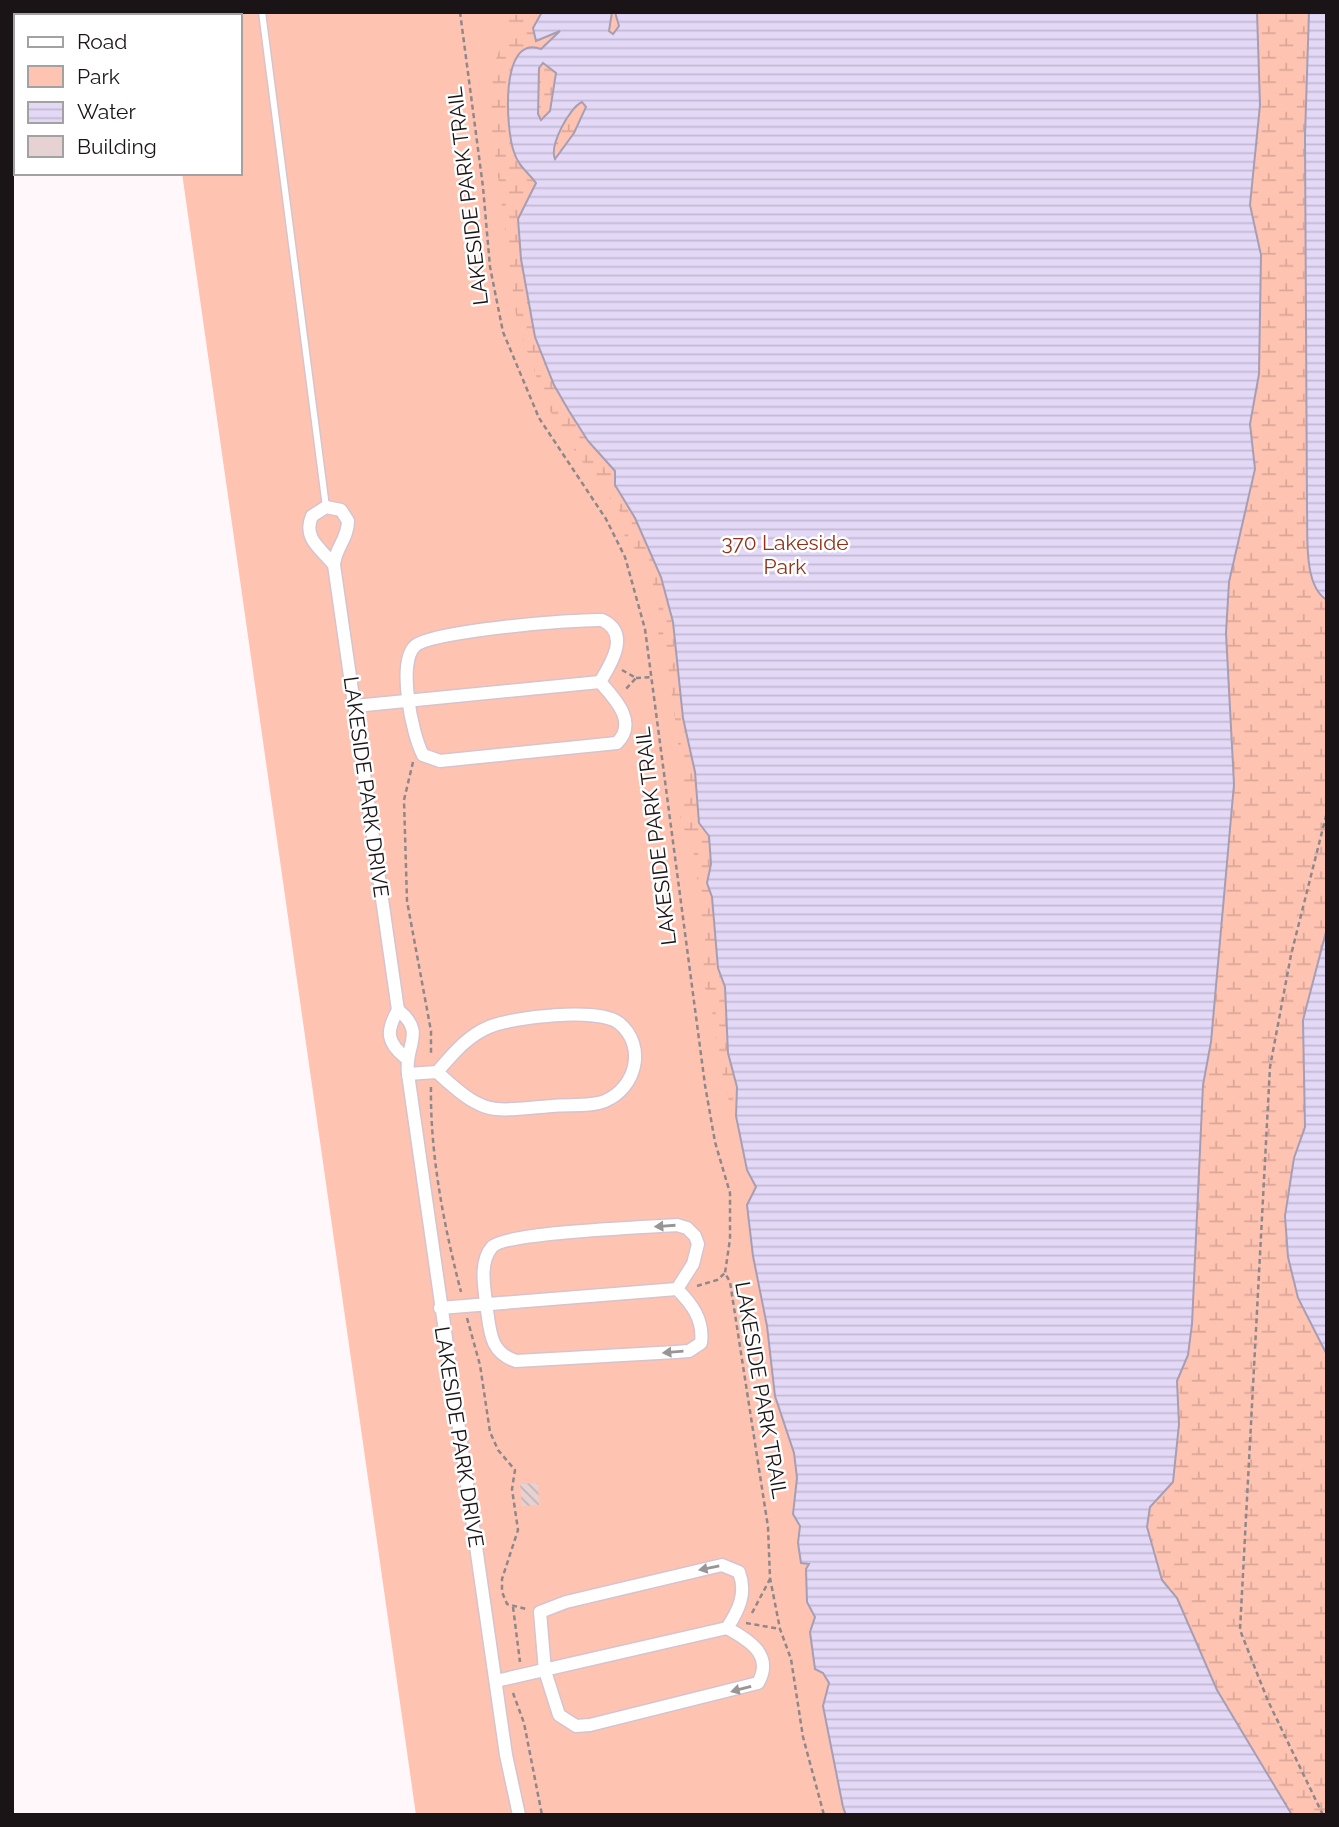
<svg xmlns="http://www.w3.org/2000/svg" width="1339" height="1827" viewBox="0 0 1339 1827" font-family="Raleway,sans-serif">
	<style>
		.green { fill: #ffc3b2 }
		.wetland { fill: url(#wetland-marsh) }
		.water { fill: url(#water-rules); stroke: #a79eb4; stroke-width: 2; fill-rule: evenodd }
		.building { fill: url(#building-back-hatch) }
		.lines { fill: none; stroke-linecap: round; stroke-linejoin: round }
		.service-casing { stroke: #d6c3cc; stroke-width: 9 }
		.minor-casing { stroke: #d6c3cc; stroke-width: 15 }
		.path { stroke: #8f888b; stroke-width: 2.5; stroke-dasharray: 5 3.5; stroke-linecap: butt }
		.service { stroke: #fff; stroke-width: 6 }
		.minor { stroke: #fff; stroke-width: 12 }
		.oneway { fill: #989597 }
		.labels { text-anchor: middle; stroke-width: 5; stroke-linejoin: round; paint-order: stroke }
		.street-label { font-size: 21px; fill: #1a1417; stroke: #fff }
		.park-label { font-size: 21px; fill: #923115; stroke: #fff }
	</style>
	<defs>
		<pattern id="wetland-marsh" width="20" height="14" patternUnits="userSpaceOnUse" patternTransform="scale(1.75)"><rect width="20" height="14" fill="#ffc3b2"/><path d="M1 5h8M5 5V1M11 12h8M15 12V8" fill="none" stroke="#daa798"/></pattern>
		<pattern id="water-rules" width="6" height="5" patternUnits="userSpaceOnUse" patternTransform="scale(1.75)"><rect width="6" height="5" fill="#e3d9f7"/><path d="M0 2.5h6" fill="none" stroke="#c2b9d3"/></pattern>
		<pattern id="building-back-hatch" width="6" height="6" patternUnits="userSpaceOnUse" patternTransform="scale(1.75)"><rect width="6" height="6" fill="#e6d1d3"/><path d="M-1 5l2 2M0 0l6 6M5-1l2 2" fill="none" stroke="#c5b3b4"/></pattern>
	</defs>
	<rect width="100%" height="100%" fill="#fff7fa"/>
	<path class="green" d="M160 12H1327V1815H416L182 173H240V16H160Z"/>
	<g class="wetland">
		<path d="M496 12 514 15 542 12 535 23 538 41 560 30 542 49C500 34 505 131 514 152 519 166 528 172 536 183L518 219 521 259 535 337 554 385 569 411 588 441 615 471V485L643 534 661 577 670 608 683 718 695 772 700 819 709 836 711 864 708 888 712 897 718 968 725 987 728 1053 737 1087 736 1116 732 1114 717 1051 710 994 701 984 706 947 693 849 690 837 679 823 685 796 666 650 658 637 660 615 649 568 644 557 625 539 623 516 578 456 547 406 517 323 490 114 494 64 508 28Z"/>
		<path d="M1257 12H1309L1305 136 1307 511C1308 535 1302 586 1327 600V928L1303 1020 1305 1127 1294 1158 1285 1216V1234L1298 1298 1327 1355V1815H1292L1217 1690 1177 1598 1162 1580 1147 1527 1150 1507 1158 1501 1180 1408 1179 1371 1189 1347 1203 1085 1211 1042 1234 784 1226 633 1229 582 1255 469 1250 424 1259 374 1261 255 1250 206 1260 105Z"/>
		<path d="M543 63 556 73 550 111 541 120 538 114 539 68Z"/>
		<path d="M582 102 587 107 574 133 555 159C548 146 569 108 582 102Z"/>
	</g>
	<g class="water">
		<path d="M542 12H612L609 31 613 34 619 26 615 12H1257L1260 105 1250 205 1261 255 1259 374 1250 424 1255 469 1229 582 1226 633 1234 784 1211 1042 1203 1085 1192 1324 1188 1355 1177 1381 1179 1424 1173 1482 1150 1507 1147 1527 1162 1580 1177 1598 1217 1690 1292 1815H846L843 1807 823 1706 829 1683 823 1673 815 1669 810 1632 815 1617 807 1602 806 1569 809 1564 801 1563 798 1543 800 1526 793 1514 797 1478 794 1453 775 1396 767 1326 753 1256 747 1205 756 1187 747 1170 736 1116 737 1087 728 1053 725 987 718 968 712 897 707 883 711 864 709 836 699 823 695 772 683 718 673 622 661 577 635 518 615 485V471L588 441 569 411 554 385 535 337 521 259 518 219 536 183C528 172 518 166 514 152 506 131 499 33 541 49L560 31 536 41 533 28ZM543 63 556 73 550 111 541 120 538 114 539 68ZM582 102 586 107 574 133 555 159C549 146 569 108 582 102Z"/>
		<path d="M1309 12H1327V600C1303 586 1308 535 1307 511L1305 136Z"/>
		<path d="M1327 928V1355L1298 1298 1288 1257 1285 1216 1294 1158 1305 1127 1303 1020Z"/>
	</g>
	<path class="building" d="M538 1483 539 1505 522 1506 520 1484Z"/>
	<g class="lines">
		<defs>
			<path id="service" d="M262 12 326 507"/>
			<g id="minor">
				<path d="M334 565C322 549 302 539 312 516L326 507 341 510 348 521C348 539 335 548 334 565L398 1010"/>
				<path d="M602 620C631 633 611 664 600 682 615 699 638 722 617 743L440 761 423 755C412 735 397 662 415 646 431 631 575 619 602 620Z"/>
				<path d="M355 706 600 682"/>
				<path d="M406 1058C386 1042 386 1031 398 1010 427 1033 404 1045 408 1074L506 1755 519 1815"/>
				<path d="M408 1074 437 1072C486 1117 489 1111 552 1106 567 1104 591 1107 605 1101 636 1088 647 1046 619 1023 599 1007 512 1017 489 1027 467 1036 452 1055 437 1072"/>
				<path d="M440 1308 677 1289C692 1304 704 1320 701 1343L689 1351 676 1352 516 1361C491 1353 490 1333 487 1310 485 1291 478 1263 492 1247 506 1232 648 1227 677 1225L687 1228 695 1236 698 1244 693 1264 677 1289"/>
				<path d="M496 1681 727 1628C739 1610 747 1593 739 1572L722 1565 566 1602 540 1612 545 1671 559 1715 576 1726 590 1725 758 1683C774 1655 749 1640 727 1628"/>
			</g>
		</defs>
		<use href="#service" class="service-casing"/>
		<use href="#minor" class="minor-casing"/>
		<g class="path">
			<path d="M460 12 483 187 490 267 503 332 539 418 606 519 625 557 645 629 705 1085 715 1142 730 1193V1239L725 1273 730 1282 768 1527 770 1578 780 1629 791 1659 803 1737 824 1815"/>
			<path d="M622 670 636 678 625 690"/>
			<path d="M636 678 653 677"/>
			<path d="M413 762 404 800 407 901 431 1031V1056"/>
			<path d="M431 1087C430 1155 444 1226 461 1292"/>
			<path d="M697 1286 717 1280 725 1273"/>
			<path d="M467 1318 480 1365 490 1432 498 1450 515 1470 512 1489 518 1530 502 1579V1592L507 1604 526 1609"/>
			<path d="M513 1607 520 1662"/>
			<path d="M752 1613 770 1579"/>
			<path d="M746 1623 780 1629"/>
			<path d="M513 1693 524 1723 542 1815"/>
			<path d="M1323 1815 1268 1701 1240 1630 1270 1067 1291 955 1327 812"/>
		</g>
		<use href="#service" class="service"/>
		<use href="#minor" class="minor"/>
	</g>
	<defs><path id="oneway-solid" d="M-6-.8H1V-3.2L6.5 0L1 3.2V.8H-6Z" transform="scale(1.75)"/></defs>
	<g class="oneway">
		<use href="#oneway-solid" transform="translate(665 1226) rotate(176)"/>
		<use href="#oneway-solid" transform="translate(673 1352) rotate(175)"/>
		<use href="#oneway-solid" transform="translate(709 1568) rotate(168)"/>
		<use href="#oneway-solid" transform="translate(741 1689) rotate(165)"/>
	</g>
	<g class="labels">
		<g class="street-label">
			<text transform="translate(468 196) rotate(-97)" y="7">LAKESIDE PARK TRAIL</text>
			<text transform="translate(366 787) rotate(82)" y="7">LAKESIDE PARK DRIVE</text>
			<text transform="translate(656 836) rotate(-97)" y="7">LAKESIDE PARK TRAIL</text>
			<text transform="translate(761 1390) rotate(80)" y="7">LAKESIDE PARK TRAIL</text>
			<text transform="translate(459 1437) rotate(81)" y="7">LAKESIDE PARK DRIVE</text>
		</g>
		<g class="park-label">
			<text x="785" y="550">370 Lakeside<tspan x="785" dy="24">Park</tspan></text>
		</g>
	</g>
	<rect width="1339" height="1827" fill="none" stroke="#1a1417" stroke-width="28"/>
	<rect x="14" y="14" width="228" height="161" fill="#ffffff" stroke="#a3a1a2" stroke-width="2"/>
	<rect x="28" y="37" width="35" height="10" fill="#ffffff" stroke="#a3a1a2" stroke-width="2"/>
	<text x="77" y="49" font-size="21" fill="#1a1417">Road</text>
	<rect x="28" y="66" width="35" height="21" fill="#ffc3b2" stroke="#a3a1a2" stroke-width="2"/>
	<text x="77" y="84" font-size="21" fill="#1a1417">Park</text>
	<rect x="28" y="102" width="35" height="21" fill="url(#water-rules)" stroke="#a3a1a2" stroke-width="2"/>
	<text x="77" y="119" font-size="21" fill="#1a1417">Water</text>
	<rect x="28" y="136" width="35" height="21" fill="#e6d1d3" stroke="#a3a1a2" stroke-width="2"/>
	<text x="77" y="154" font-size="21" fill="#1a1417">Building</text>
</svg>
